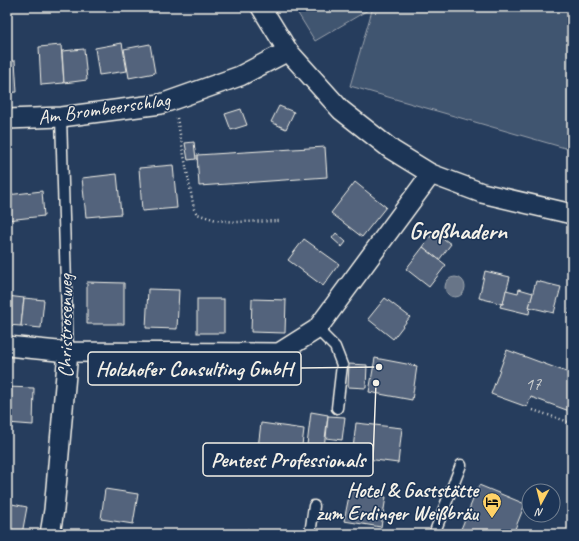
<svg xmlns="http://www.w3.org/2000/svg" width="579" height="541" viewBox="0 0 579 541" font-family="Caveat,sans-serif">
	<style>
		.green { fill: #40546f; stroke: #9aa2ac }
		.water { fill: #677588; stroke: #9fa7ae }
		.building { fill: #52647b; stroke: #f4f1e8 }
		.lines { fill: none; stroke-linecap: round; stroke-linejoin: round }
		.service-casing { stroke: #f4f1e8; stroke-width: 13 }
		.minor-casing { stroke: #f4f1e8; stroke-width: 22 }
		.path { stroke: #f4f1e8; stroke-width: 2.5; stroke-dasharray: 1 3; stroke-linecap: butt }
		.service { stroke: #1d3557; stroke-width: 10 }
		.minor { stroke: #1d3557; stroke-width: 19 }
		.labels { text-anchor: middle; stroke-width: 3; stroke-linejoin: round; paint-order: stroke }
		.number-label { font-size: 18px; fill: #cccecd }
		.street-label { font-size: 20px; fill: #f4f1e8; stroke: #1d3557 }
		.poi-label { font-size: 20px; font-weight: bold; fill: #f4f1e8; stroke: #1d3557; text-anchor: end }
		.district-label { font-size: 24px; font-weight: bold; fill: #f4f1e8; stroke: #1d3557 }
		.leader { fill: none; stroke: #f4f1e8; stroke-width: 1.5 }
		.callout-dot { fill: #f4f1e8; stroke: #1d3557; stroke-width: 1.5 }
		.callout { fill: #1d3557; stroke: #f4f1e8; stroke-width: 1.5 }
		.callout-label { font-size: 21px; text-anchor: middle; font-weight: bold; fill: #f4f1e8 }
	</style>
	<rect width="100%" height="100%" fill="#263d5d"/>
	<filter id="ink" filterUnits="userSpaceOnUse"><feTurbulence type="fractalNoise" baseFrequency=".025" numOctaves="2"/><feDisplacementMap in="SourceGraphic" scale="8" xChannelSelector="R" yChannelSelector="G"/><feConvolveMatrix kernelMatrix="1 2 1 2 8 2 1 2 1" color-interpolation-filters="sRGB"/></filter>
	<g filter="url(#ink)">
		<g class="green">
			<path d="M294 7H366L368 10 315 41Z"/>
			<path d="M373 7H572V150L350 86Z"/>
		</g>
		<circle class="water" cx="455" cy="287" r="10"/>
		<g class="building">
			<path d="M122 43 127 71 99 75 95 48Z"/>
			<path d="M150 44 155 73 129 78 124 49Z"/>
			<path d="M61 45 64 83 41 85 39 47Z"/>
			<path d="M84 49 87 80 64 83 62 51Z"/>
			<path d="M7 61H15L17 92 7 93Z"/>
			<path d="M279 106 294 112 286 129 271 122Z"/>
			<path d="M241 109 247 125 231 130 225 114Z"/>
			<path d="M194 142 196 159 188 160 185 143Z"/>
			<path d="M325 147 327 177 199 186 197 155Z"/>
			<path d="M173 165 177 208 142 211 139 168Z"/>
			<path d="M117 174 121 214 86 217 82 178Z"/>
			<path d="M355 182 386 207 362 237 331 213Z"/>
			<path d="M42 191 44 216 7 220V195Z"/>
			<path d="M434 232 451 244 439 260 423 247Z"/>
			<path d="M336 233 346 242 342 247 332 238Z"/>
			<path d="M304 239 339 264 323 286 288 260Z"/>
			<path d="M423 247 446 265 429 287 406 269Z"/>
			<path d="M485 271 510 277 503 304 479 298Z"/>
			<path d="M536 281 561 287 554 313 529 307Z"/>
			<path d="M87 282 124 283V324H87Z"/>
			<path d="M148 289 179 290 177 329 146 328Z"/>
			<path d="M519 289 533 293 529 307H530L529 314 500 307 501 304H503L506 290 518 293Z"/>
			<path d="M7 296 24 298 21 326 7 325Z"/>
			<path d="M24 298 44 300 41 328 21 326Z"/>
			<path d="M385 298 410 317 393 339 368 319Z"/>
			<rect x="197" y="299" width="27" height="34"/>
			<path d="M252 299 286 300 285 333 251 332Z"/>
			<path d="M507 350 572 374V412L531 397 527 407 491 394Z"/>
			<path d="M375 358 417 366 412 400 369 392Z"/>
			<path d="M349 364 367 365 366 388 348 387Z"/>
			<path d="M7 387 34 388 33 425 7 423Z"/>
			<path d="M311 412 328 415 324 447 307 445Z"/>
			<path d="M328 416 345 417 342 440 326 438Z"/>
			<path d="M261 423 304 429 300 462 257 456Z"/>
			<path d="M356 423 402 428 398 463 352 457Z"/>
			<path d="M479 485 525 504 513 534H459Z"/>
			<path d="M105 489 138 494 133 524 101 519Z"/>
			<path d="M350 491 386 497 381 527 344 521Z"/>
			<path d="M7 503 27 507 22 534H7Z"/>
			<path d="M247 529 267 534H246Z"/>
		</g>
		<g class="lines">
			<defs>
				<g id="service">
					<path d="M61 117 68 352"/>
					<path d="M317 329 335 347 342 365 337 408"/>
					<path d="M310 534 314 506"/>
					<path d="M434 534 461 465"/>
				</g>
				<g id="minor">
					<path d="M261 7 288 51 341 110 392 150 431 174 482 193 572 214"/>
					<path d="M7 119 61 117 161 104 240 76 288 51"/>
					<path d="M7 346 68 352 279 353 317 329 431 174"/>
					<path d="M50 534 54 510 68 352"/>
				</g>
			</defs>
			<use href="#service" class="service-casing"/>
			<use href="#minor" class="minor-casing"/>
			<g class="path">
				<path d="M177 118 194 209 197 214 216 220 236 222 279 221"/>
				<path d="M569 314 572 304"/>
				<path d="M533 410 572 423"/>
			</g>
			<use href="#service" class="service"/>
			<use href="#minor" class="minor"/>
		</g>
	</g>
	<defs>
		<symbol id="hotel-pin" viewBox="-11 -11 22 30"><path d="M0 17L-7.5 6A9.5 9.5 0 1 1 7.5 6Z" fill="#ffd166" stroke="#1d3557"/><path d="M-6-4.5h1.5V1H6V5H4.5V3h-9V5H-6ZM-4 0a1.8 1.8 0 1 1 3.6 0ZM.5 0V-2.5h3Q6-2.5 6 0Z" fill="#111"/></symbol>
	</defs>
	<g fill-rule="evenodd">
		<use href="#hotel-pin" x="481" y="491" width="22" height="30"/>
	</g>
	<g class="labels">
		<g class="number-label">
			<text x="533" y="390">17</text>
		</g>
		<g class="street-label">
			<text transform="translate(104 108) rotate(-8)" y="7">Am Brombeerschlag</text>
			<text transform="translate(65 326) rotate(-90)" y="7">Christrosenweg</text>
		</g>
		<g class="poi-label">
			<text x="478" y="497">Hotel &amp; Gaststätte<tspan x="478" dy="23">zum Erdinger Weißbräu</tspan></text>
		</g>
		<g class="district-label">
			<text x="458" y="239">Großhadern</text>
		</g>
	</g>
	<path class="leader" d="M379 367L301 368M376 383L373 460"/>
	<g class="callout-dot">
		<circle cx="379" cy="367" r="4"/>
		<circle cx="376" cy="383" r="4"/>
	</g>
	<g class="callout">
		<rect x="88" y="352" width="213" height="33" rx="4"/>
		<rect x="203" y="443" width="170" height="33" rx="4"/>
	</g>
	<g class="callout-label">
		<text x="194" y="376">Holzhofer Consulting GmbH</text>
		<text x="288" y="467">Pentest Professionals</text>
	</g>
	<rect width="579" height="541" fill="none" stroke="#1d3557" stroke-width="24"/>
	<rect x="12" y="12" width="555" height="517" fill="none" stroke="#f4f1e8" stroke-width="1.5" filter="url(#ink)"/>
	<g transform="translate(541 503) rotate(187)"><circle r="19" fill="#1d3557" stroke="#738091"/>
	<path d="M0-3L7 15L0 10L-7 15Z" fill="#ffd166"/>
	<text y="-6" font-size="11" font-weight="bold" text-anchor="middle" fill="#f4f1e8">N</text>
	</g>
</svg>
